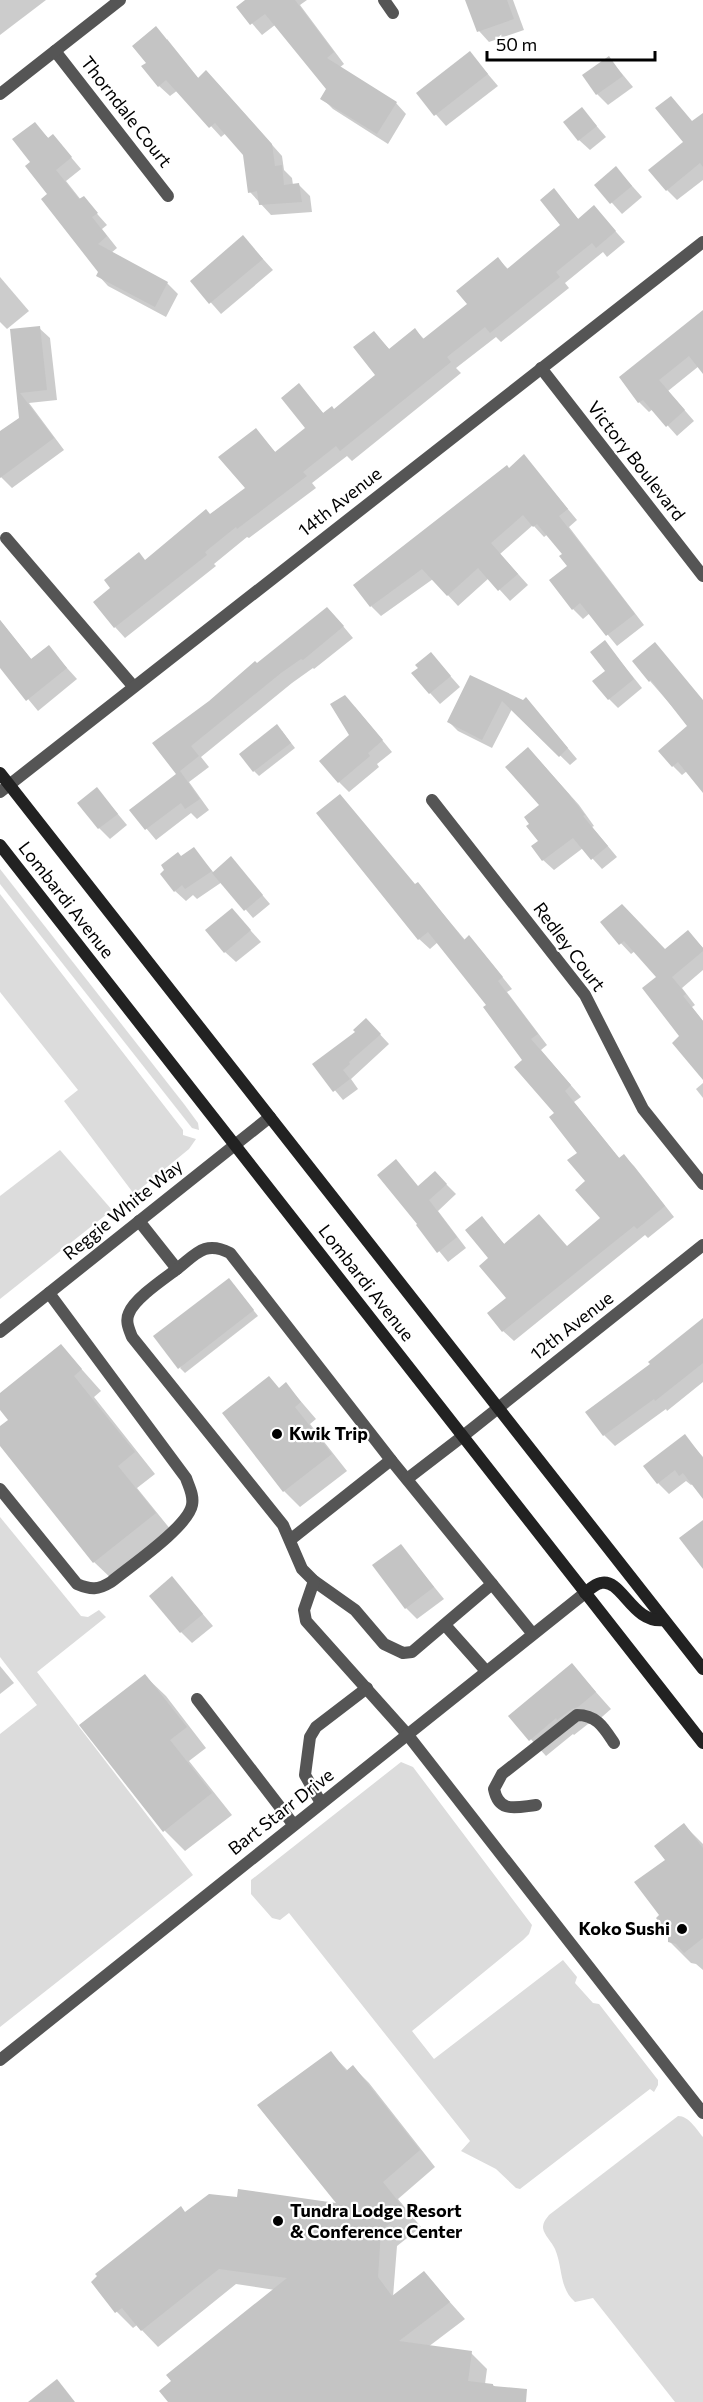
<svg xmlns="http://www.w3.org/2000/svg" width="703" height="2402" viewBox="0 0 703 2402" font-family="Commissioner,sans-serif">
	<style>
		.green { fill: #dcdcdc }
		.shadow { fill: #0003 }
		.building { fill: #c4c4c4 }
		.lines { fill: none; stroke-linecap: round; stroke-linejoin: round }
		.service { stroke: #555; stroke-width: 12 }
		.minor { stroke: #555; stroke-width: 12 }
		.secondary { stroke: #222; stroke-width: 12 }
		.poi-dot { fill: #000; stroke: #fff; stroke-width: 2 }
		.labels { text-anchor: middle; stroke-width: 4.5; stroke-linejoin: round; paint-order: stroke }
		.street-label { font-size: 18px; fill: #000; stroke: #fff }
		.poi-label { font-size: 18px; font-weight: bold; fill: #000; stroke: #fff; text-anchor: start }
	</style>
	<rect width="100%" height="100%" fill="#fff"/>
	<g class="green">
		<path d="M0 869 184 1104 198 1123 199 1130 192 1128 0 884Z"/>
		<path d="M0 894 183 1130V1135L196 1139 189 1149 134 1194 64 1101 78 1090 0 992Z"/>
		<path d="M60 1150 112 1210 0 1299V1196Z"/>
		<path d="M0 1517 81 1616 88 1617 99 1610 106 1617 37 1672 193 1875 0 2027V1734L37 1705 0 1657Z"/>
		<path d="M401 1762 413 1767 532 1925 529 1934 523 1940 412 2031 434 2059 563 1960 577 1977 575 1983 593 2003 599 2004 658 2080V2085L654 2092 650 2089 520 2189 516 2188 496 2169 461 2151 470 2141 289 1913 280 1920 272 1918 251 1894V1880Z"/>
		<path d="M678 2116C689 2116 696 2129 703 2137V2402H675L593 2298 575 2302C559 2288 563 2268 555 2249 552 2242 544 2235 543 2228 543 2222 546 2219 549 2215Z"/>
	</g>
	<g class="shadow">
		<path d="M0 0H46L0 35Z"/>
		<path d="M248 0H307L300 5 344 64 339 68 396 103 406 114 388 144 333 109 322 98 328 89 275 25 262 35 238 7Z"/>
		<path d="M467 0H513L524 30 489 42 479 31Z"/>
		<path d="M167 39 199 79 217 83 282 156 284 170 292 178 293 185H299L310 196 312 212 271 215 250 192 245 154 226 133 221 137 178 90 170 96 159 86Z"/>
		<path d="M470 53 498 86 446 126 418 94Z"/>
		<path d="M609 58 633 87 608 105 597 94Z"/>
		<path d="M582 109 606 137 590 150 579 140Z"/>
		<path d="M703 115V180L677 200 667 190 693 122Z"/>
		<path d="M35 124 49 139 53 136 81 169 66 181 81 200 83 198 107 225 102 229 117 248 111 253 167 283 178 294 166 317 108 286 98 275 99 272 50 194 32 162Z"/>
		<path d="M616 168 642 197 622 214 596 185Z"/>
		<path d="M554 190 579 220 594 207 625 242 607 257 603 252 565 283 569 288 501 342 496 337 456 368 461 373 352 461 347 456 312 483 316 488 249 538 247 537 214 564 216 566 125 638 115 627 145 561 247 488 256 430 276 453 308 428 299 385 324 414 335 411 378 376 374 333 390 350 415 330 425 340 469 305 498 259 509 270 562 226Z"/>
		<path d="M243 237 273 270 221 314 192 281Z"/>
		<path d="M0 277 29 311 7 329 0 322Z"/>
		<path d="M703 313V371L699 366 668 391 694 421 677 436 653 409 649 412 639 402Z"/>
		<path d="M39 328 50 338 57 400 29 403 64 450 12 488 0 476V433L20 418 11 330Z"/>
		<path d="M524 456 577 520 569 527 644 625 617 646 590 613 583 619 573 609 569 567 564 554 548 534 544 537 533 525 500 554 528 585 510 601 489 578 458 606 433 579 381 616 371 606Z"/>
		<path d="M0 620 32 660 48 647 77 679 38 711 0 665Z"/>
		<path d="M338 620 353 638 314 669 313 668 292 683 201 757 209 767 189 782 209 810 197 819 191 813 156 840 131 810 178 774 154 744 257 665Z"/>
		<path d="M605 642 642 688 618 708 609 699Z"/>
		<path d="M655 644 703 701V789L687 771 682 775 673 766 690 727 650 681Z"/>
		<path d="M431 654 460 687 440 704 430 693 420 668Z"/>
		<path d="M471 677 535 709 577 759 570 765 512 709 492 748 458 731 449 722Z"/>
		<path d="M355 707 392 752 377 764 379 767 349 792 339 782 351 736Z"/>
		<path d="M282 731 295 748 259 776 254 771Z"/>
		<path d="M538 759 579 805 594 826 592 827 617 857 602 869 583 848 554 870 543 860 540 841 541 806Z"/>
		<path d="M97 789 127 825 110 839 99 828Z"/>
		<path d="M193 849 214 873 231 858 270 904 253 918 222 882 197 899 193 895 186 901 175 891Z"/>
		<path d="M418 884 465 940 479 948 512 989 507 992 547 1045 541 1050 581 1097 574 1102 620 1159 624 1156 634 1166 674 1217 648 1238 645 1235 514 1341 503 1331 508 1298 490 1258 482 1218 505 1245 567 1247 602 1218 579 1153 524 1060 488 1005 438 942 430 949 419 939 416 885Z"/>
		<path d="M232 910 261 942 236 962 225 952Z"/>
		<path d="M602 923 665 951 688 932 703 948V970L682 988 695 1005 692 1007 703 1021V1078L681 1036 658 977 635 951 631 954Z"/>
		<path d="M375 1029 389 1044 351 1079 358 1089 343 1100 314 1065Z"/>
		<path d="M703 1083V1098L696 1089Z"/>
		<path d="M435 1173 456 1194 438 1211 466 1248 448 1262 418 1225 419 1188Z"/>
		<path d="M234 1285 258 1316 185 1373 180 1368Z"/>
		<path d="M703 1320V1382L667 1411 666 1409 615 1446 604 1435 652 1365Z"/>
		<path d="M61 1346 101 1391 94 1397 155 1474 137 1488 175 1535 115 1582 94 1562 0 1444V1428L10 1420 0 1408V1395Z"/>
		<path d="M286 1384 316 1419 310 1424 347 1471 300 1507 284 1491 280 1389Z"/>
		<path d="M685 1436 703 1457V1495L693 1484 691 1485 686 1481 669 1494 658 1483Z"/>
		<path d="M401 1546 444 1599 417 1619 406 1608Z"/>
		<path d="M172 1578 213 1626 192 1643 181 1632Z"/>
		<path d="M572 1665 611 1709 595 1723 588 1724 574 1735 573 1734 546 1756 510 1716Z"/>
		<path d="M0 1666 14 1683 0 1694Z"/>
		<path d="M145 1676 166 1696 206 1748 189 1761 232 1815 185 1851 165 1831Z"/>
		<path d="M684 1825 703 1844V1970L696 1964 691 1963 670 1942 669 1933 661 1916 667 1860Z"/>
		<path d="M331 2053 348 2071 353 2067 369 2083 435 2167 398 2199 421 2227 397 2246 393 2297 424 2273 465 2319 428 2347 471 2353 487 2369 485 2384 493 2385 511 2402H170L275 2290 236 2284 158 2347 137 2325 133 2328 117 2312 93 2282 186 2213 339 2205Z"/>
	</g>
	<g class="building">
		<path d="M245 0H295L334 52 327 58 397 102 377 134 320 99 326 89 265 14 250 25 236 7Z"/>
		<path d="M465 0H507L514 19 477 32Z"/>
		<path d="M156 26 198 78 206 70 272 144 275 166 282 165 284 185 299 183 302 202 259 205 257 191 248 193 243 155 215 123 209 128 166 80 158 87 141 66 146 63 132 46Z"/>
		<path d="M470 51 488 74 434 116 416 93Z"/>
		<path d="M609 56 623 76 596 95 582 75Z"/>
		<path d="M671 96 692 121 703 113V167L700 163 666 191 648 170 683 142 655 108Z"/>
		<path d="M582 107 597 126 578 141 563 122Z"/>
		<path d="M35 122 48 138 53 134 72 157 56 170 79 199 84 196 98 213 92 217 107 236 98 244 168 282 155 307 96 276 98 272 41 199 47 194 25 166 30 162 12 139Z"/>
		<path d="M616 166 632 186 610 204 594 185Z"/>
		<path d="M554 188 578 219 594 205 616 231 596 248 592 243 556 272 560 277 490 333 485 327 447 357 451 362 340 451 336 446 303 472 307 476 237 529 236 527 205 552 207 555 114 628 93 602 110 588 104 580 139 552 145 560 206 509 210 514 245 488 218 457 256 428 275 452 305 428 281 398 299 383 323 413 332 406 334 409 375 375 353 347 374 331 389 349 415 328 423 339 467 304 456 291 498 257 507 269 560 225 540 200Z"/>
		<path d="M243 235 263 259 209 304 190 281Z"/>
		<path d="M703 310V374L689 356 659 380 685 410 666 427 643 400 638 403 619 377Z"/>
		<path d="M40 326 47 390 20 393 54 438 0 478V431L19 418 10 329Z"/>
		<path d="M524 454 568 509 559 516 635 614 606 636 580 603 572 610 549 580 567 566 559 556 562 554 537 524 533 527 523 515 491 543 518 574 498 591 478 568 447 596 422 569 370 607 353 585 507 465 509 468Z"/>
		<path d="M327 607 344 626 303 660 301 659 281 673 191 746 199 756 180 771 200 799 185 809 181 803 145 830 129 810 176 774 152 743 209 701 255 661 257 663Z"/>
		<path d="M0 620 31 659 49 645 67 668 26 701 0 668Z"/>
		<path d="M605 640 634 679 608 700 592 681 605 671 590 652Z"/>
		<path d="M655 642 703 700V793L678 762 672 767 658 751 687 726 651 680 649 682 632 661Z"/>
		<path d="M431 652 451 676 429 694 411 673 418 668 415 665Z"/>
		<path d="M470 675 523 700 526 697 568 748 559 757 502 701 482 740 447 722Z"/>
		<path d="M345 695 383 740 368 753 370 756 338 783 319 761 349 735 330 704Z"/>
		<path d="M277 724 291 743 253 772 239 754Z"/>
		<path d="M528 747 568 793 585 815 583 816 608 846 591 860 573 838 542 861 531 846 538 841 526 826 529 824 524 817 539 805 505 767Z"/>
		<path d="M97 787 118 814 98 829 77 803Z"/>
		<path d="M340 794 415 884 418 882 464 940 469 935 503 977 498 981 538 1034 531 1039 571 1085 565 1091 619 1158 624 1154 665 1206 637 1229 634 1226 502 1332 487 1313 506 1298 479 1266 488 1258 465 1230 482 1216 504 1244 539 1214 567 1246 600 1218 575 1190 585 1181 567 1160 577 1153 549 1117 554 1113 514 1067 522 1060 483 1007 486 1005 428 932 418 940 316 813Z"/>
		<path d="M194 847 212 871 185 889 182 885 174 892 160 874 164 870 161 865 178 852 181 856Z"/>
		<path d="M231 856 263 895 244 911 212 873Z"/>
		<path d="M622 904 665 949 688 930 703 948V951L672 977 686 994 683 996 703 1021V1080L672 1043 679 1036 642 988 656 977 624 941 619 945 600 922Z"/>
		<path d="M232 908 251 930 224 953 205 930Z"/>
		<path d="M366 1018 381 1034 349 1062 350 1064 343 1070 350 1079 333 1092 312 1064 355 1032 353 1030Z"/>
		<path d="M396 1159 418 1186 435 1171 447 1184 429 1200 457 1237 437 1253 416 1225 417 1224 377 1175Z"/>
		<path d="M229 1278 254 1310 178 1369 153 1336Z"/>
		<path d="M703 1318V1363L655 1401 654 1399 603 1436 585 1412 650 1364 648 1362Z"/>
		<path d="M61 1344 82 1369 74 1376 135 1452 118 1466 156 1513 93 1563 0 1446V1426L8 1420 0 1410V1393Z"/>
		<path d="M269 1376 279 1388 286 1382 301 1402 295 1407 332 1454 283 1492 222 1413Z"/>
		<path d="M685 1434 703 1458V1499L683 1473 679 1476 675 1470 657 1484 643 1466Z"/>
		<path d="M703 1520V1569L679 1538Z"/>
		<path d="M401 1544 434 1587 405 1609 372 1565Z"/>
		<path d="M172 1576 203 1614 180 1633 149 1596Z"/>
		<path d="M572 1663 596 1692 578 1707 572 1709 557 1720 556 1718 529 1741 508 1716Z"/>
		<path d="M145 1674 187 1727 170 1740 212 1793 163 1832 79 1725Z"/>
		<path d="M684 1823 703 1848V1938L684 1953 676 1944 668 1942V1933L656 1918 659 1915 634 1882 665 1860 654 1846Z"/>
		<path d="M331 2051 346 2071 353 2065 420 2150 383 2182 406 2211 381 2230 378 2277 392 2296 424 2271 450 2302 399 2341 472 2351 468 2381 493 2384V2386L527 2389 526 2402H168L159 2391 171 2381 166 2375 287 2278 219 2269 141 2331 122 2308 115 2313 91 2282 97 2276 95 2274 181 2206 185 2212 209 2194 237 2197 238 2189 336 2203 257 2105Z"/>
		<path d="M57 2379 75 2402H28Z"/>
	</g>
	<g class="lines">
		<g class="service">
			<path d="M6 538 133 686"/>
			<path d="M139 1221 177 1269C196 1254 205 1240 230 1253L391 1460 532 1633"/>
			<path d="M177 1269C164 1279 135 1298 129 1313 125 1321 129 1329 132 1337L283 1525 302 1569 314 1581 355 1610 384 1644 403 1653 412 1652 492 1584"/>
			<path d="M407 1479 463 1436"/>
			<path d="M0 1489 77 1584C91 1590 98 1590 111 1582 129 1567 188 1527 192 1505 194 1495 189 1487 186 1478L49 1293"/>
			<path d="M290 1540 391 1460"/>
			<path d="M314 1581 304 1610 306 1621 407 1734 703 2113"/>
			<path d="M445 1625 486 1671"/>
			<path d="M197 1699 293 1824"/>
			<path d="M321 1803 305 1775 310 1737 316 1727 367 1688"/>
			<path d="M536 1805C517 1807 499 1814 494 1789L502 1774 577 1715C597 1715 604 1728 614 1743"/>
		</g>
		<g class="minor">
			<path d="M384 0 393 13"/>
			<path d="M55 51 168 196"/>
			<path d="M0 94 120 0"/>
			<path d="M541 368 703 576"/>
			<path d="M0 792 703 242"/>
			<path d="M432 800 585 995 643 1109 703 1184"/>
			<path d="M0 1332 270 1117"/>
			<path d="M463 1436 703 1245"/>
			<path d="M0 2060 585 1593"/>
		</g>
		<g class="secondary">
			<path d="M0 773 703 1669"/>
			<path d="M0 845 703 1743"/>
			<path d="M585 1593C590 1589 595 1584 601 1583 622 1578 632 1624 664 1620"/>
		</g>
	</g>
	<g class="poi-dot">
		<circle cx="277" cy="1434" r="6"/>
		<circle cx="682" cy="1929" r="6"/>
		<circle cx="278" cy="2221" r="6"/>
	</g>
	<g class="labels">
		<g class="street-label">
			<text transform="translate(126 112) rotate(52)" y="6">Thorndale Court</text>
			<text transform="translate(636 461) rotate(52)" y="6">Victory Boulevard</text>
			<text transform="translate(340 502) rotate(-38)" y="6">14th Avenue</text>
			<text transform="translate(66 900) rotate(52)" y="6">Lombardi Avenue</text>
			<text transform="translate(569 947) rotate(53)" y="6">Redley Court</text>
			<text transform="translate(123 1210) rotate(-39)" y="6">Reggie White Way</text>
			<text transform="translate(366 1283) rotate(52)" y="6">Lombardi Avenue</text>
			<text transform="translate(572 1326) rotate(-38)" y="6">12th Avenue</text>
			<text transform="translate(281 1812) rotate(-38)" y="6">Bart Starr Drive</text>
		</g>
		<g class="poi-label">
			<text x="289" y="1440">Kwik Trip</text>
			<text x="670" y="1935" text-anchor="end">Koko Sushi</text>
			<text x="290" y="2217">Tundra Lodge Resort<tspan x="290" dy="21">&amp; Conference Center</tspan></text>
		</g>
	</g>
	<path d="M487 51v9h168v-9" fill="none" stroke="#000000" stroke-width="3"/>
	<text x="496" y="51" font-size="18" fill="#000000" stroke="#ffffff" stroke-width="4.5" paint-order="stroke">50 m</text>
</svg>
